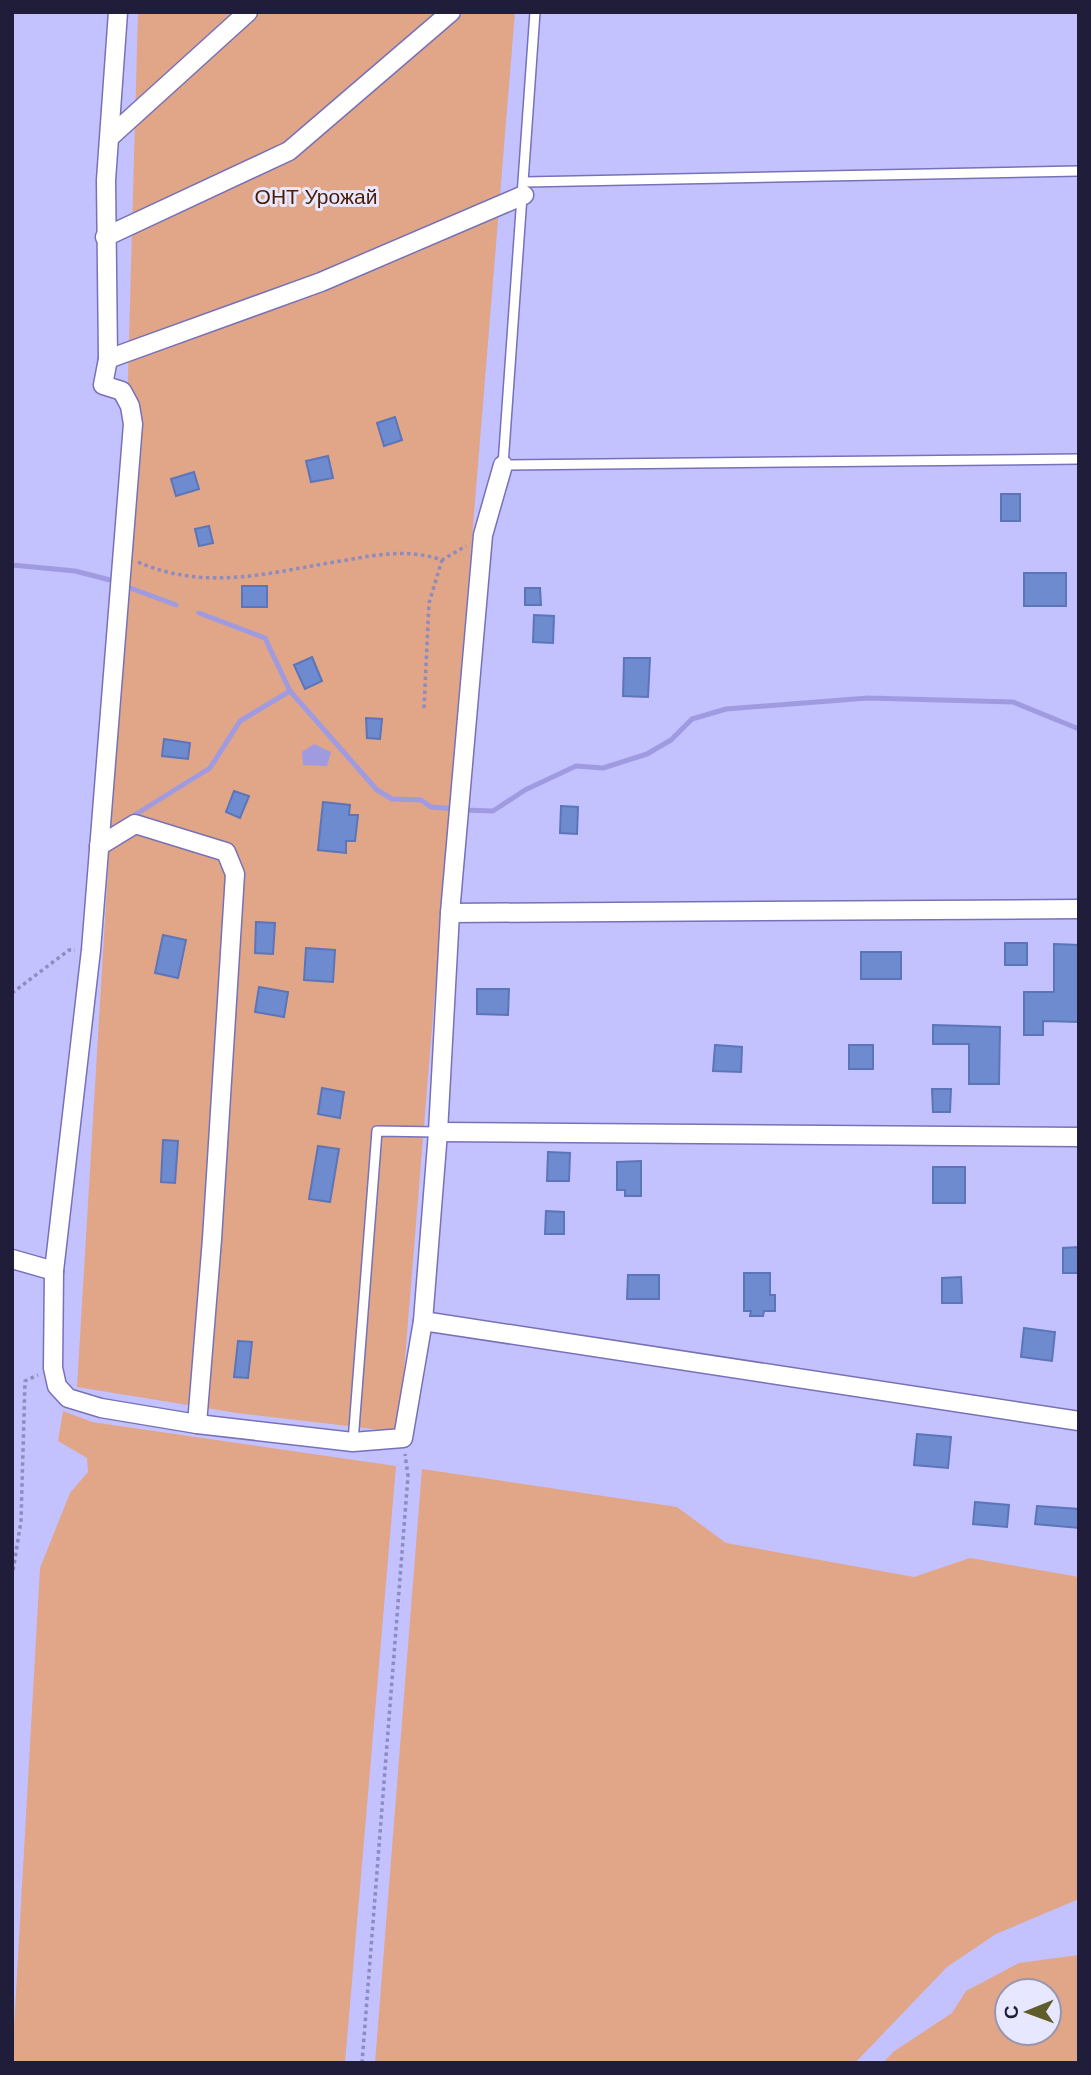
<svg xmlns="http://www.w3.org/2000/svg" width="1091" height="2075" viewBox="0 0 1091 2075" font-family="'DM Sans',sans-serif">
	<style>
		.green { fill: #e1a588; fill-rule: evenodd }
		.water { fill: #a09be0 }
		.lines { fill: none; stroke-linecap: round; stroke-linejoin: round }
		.stream { stroke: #a09be0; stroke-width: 5 }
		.building { fill: #6f8bcf; stroke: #5b75b8; stroke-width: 2 }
		.service-casing { stroke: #7771b8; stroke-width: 12 }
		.minor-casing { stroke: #7771b8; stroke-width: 21 }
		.path { stroke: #8e8bbe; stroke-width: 3.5; stroke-dasharray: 3.5 3.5; stroke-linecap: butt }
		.service { stroke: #fff; stroke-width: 9 }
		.minor { stroke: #fff; stroke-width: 18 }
		.labels { text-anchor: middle; stroke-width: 6; stroke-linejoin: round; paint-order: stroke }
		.park-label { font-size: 21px; fill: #4b1d03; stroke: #e7e7ff }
	</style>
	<rect width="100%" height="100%" fill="#c4c1ff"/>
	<g class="green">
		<path d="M138 12H515L399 1432 237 1413 77 1387 120 669Z"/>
		<path d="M63 1411 92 1422 396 1466 345 2063H12L40 1568 70 1493 88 1472 87 1458 58 1441Z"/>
		<path d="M422 1469 677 1507 726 1543 914 1577 970 1558 1079 1577V1899L996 1934 947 1967 855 2063H375Z"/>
		<path d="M1079 1955V2063H883L893 2052 952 2013 966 1991 1019 1963ZM1049 1991V2033H1007V1991Z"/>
	</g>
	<path class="water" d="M314 744 331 752 327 766 303 765 302 752Z"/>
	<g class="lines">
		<g class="stream">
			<path d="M12 565 75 571 110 580"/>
			<path d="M125 586 176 605"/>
			<path d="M199 613 265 638 290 691 377 790 392 799 421 800 431 807 457 809"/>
			<path d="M463 810 493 811 525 790 576 766 603 768 647 754 671 740 692 719 726 709 868 698 1013 702 1079 729"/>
			<path d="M125 821 210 768 240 721 290 691"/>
		</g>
	</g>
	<g class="building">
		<path d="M395 417 402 440 384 446 377 423Z"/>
		<path d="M328 456 333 478 311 482 306 461Z"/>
		<path d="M194 472 199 489 176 496 171 479Z"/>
		<rect x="1001" y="494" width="19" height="27"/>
		<path d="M209 526 213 543 199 546 195 529Z"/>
		<rect x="1024" y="573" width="42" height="33"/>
		<rect x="242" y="586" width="25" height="21"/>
		<path d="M525 588H540L541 605H525Z"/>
		<path d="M534 615 554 616 553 643 533 642Z"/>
		<path d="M312 657 322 681 305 689 294 665Z"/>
		<path d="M624 658H650L648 697 623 696Z"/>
		<path d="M366 718 382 719 380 739 367 738Z"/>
		<path d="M164 739 190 743 188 759 162 756Z"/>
		<path d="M234 791 249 796 240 818 226 812Z"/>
		<path d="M323 802 350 805 349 815H358L355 841H346V853L318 850Z"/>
		<path d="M561 806 578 807 577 834 560 833Z"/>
		<path d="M256 922 275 923 273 954 255 953Z"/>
		<path d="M163 935 186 940 178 978 155 973Z"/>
		<rect x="1005" y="943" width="22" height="22"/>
		<path d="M1054 944 1079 945V1022L1043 1021V1035H1024V992H1054Z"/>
		<path d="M306 948 335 950 333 982 304 980Z"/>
		<rect x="861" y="952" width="40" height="27"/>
		<path d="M259 987 288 992 284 1017 255 1012Z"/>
		<path d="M477 989H509L508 1015 477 1014Z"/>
		<path d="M933 1025 1000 1027 999 1084H969V1044H933Z"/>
		<path d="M715 1045 742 1047 741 1072 713 1071Z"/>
		<rect x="849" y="1045" width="24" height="24"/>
		<path d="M322 1088 344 1092 340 1118 318 1114Z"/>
		<path d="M932 1089H951L950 1112H933Z"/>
		<path d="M163 1140 178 1141 175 1183 161 1182Z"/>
		<path d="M318 1146 339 1149 330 1202 309 1199Z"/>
		<path d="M548 1152 570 1153 569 1181H547Z"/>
		<path d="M641 1161V1196H625V1190H617V1162Z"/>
		<rect x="933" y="1167" width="32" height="36"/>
		<path d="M546 1211 564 1212V1234H545Z"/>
		<path d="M1079 1247V1273H1063V1248Z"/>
		<path d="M744 1273H770V1295H775V1311H764L763 1316H750L751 1311H744Z"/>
		<path d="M628 1275H659V1299H627Z"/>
		<path d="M961 1277 962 1303H942V1278Z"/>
		<path d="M1024 1328 1055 1332 1052 1361 1021 1357Z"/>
		<path d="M238 1341 252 1342 248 1378 234 1377Z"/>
		<path d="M917 1434 951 1437 948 1468 914 1465Z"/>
		<path d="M975 1502 1009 1505 1007 1527 973 1524Z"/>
		<path d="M1037 1506 1079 1509V1528L1035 1524Z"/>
	</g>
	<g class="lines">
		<defs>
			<g id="service">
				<path d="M535 12 503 465 1079 459"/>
				<path d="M525 182 1079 171"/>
				<path d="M353 1442 377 1131 438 1132"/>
			</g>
			<g id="minor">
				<path d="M118 12 106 180 108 359 103 385 122 391 130 406 133 424 91 950 54 1271 53 1368 57 1386 68 1398 101 1408 197 1424 353 1442 403 1438 423 1321 438 1132 450 913 483 535 503 465"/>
				<path d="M110 137 248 12"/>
				<path d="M105 237 289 151 451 12"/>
				<path d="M108 359 321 282 524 195"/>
				<path d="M99 846 135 824 226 852 235 874 212 1239 197 1424"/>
				<path d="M450 913 1079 909"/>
				<path d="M438 1132 1079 1137"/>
				<path d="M12 1259 54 1271"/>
				<path d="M423 1321 1079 1421"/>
			</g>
		</defs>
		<use href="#service" class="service-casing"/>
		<use href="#minor" class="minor-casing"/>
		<g class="path">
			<path d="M138 562C209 593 274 571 347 560 380 554 410 549 442 560L466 546"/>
			<path d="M424 708 429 603 442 560"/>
			<path d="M12 993 69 950H75"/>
			<path d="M12 1577 21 1521 25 1381 38 1375"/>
			<path d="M362 2063 408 1476 405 1454"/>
		</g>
		<use href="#service" class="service"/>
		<use href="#minor" class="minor"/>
	</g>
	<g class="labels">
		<g class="park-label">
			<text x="316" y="204">ОНТ Урожай</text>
		</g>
	</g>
	<rect width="1091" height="2075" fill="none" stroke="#201d3a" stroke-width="28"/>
	<g transform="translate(1028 2012) rotate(269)"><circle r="33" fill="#e7e7ff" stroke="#9796b0" stroke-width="2"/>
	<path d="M0-5L12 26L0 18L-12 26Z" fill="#5f5d2a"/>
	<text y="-10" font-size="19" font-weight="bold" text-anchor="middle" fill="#201d3a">С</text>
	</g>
</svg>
